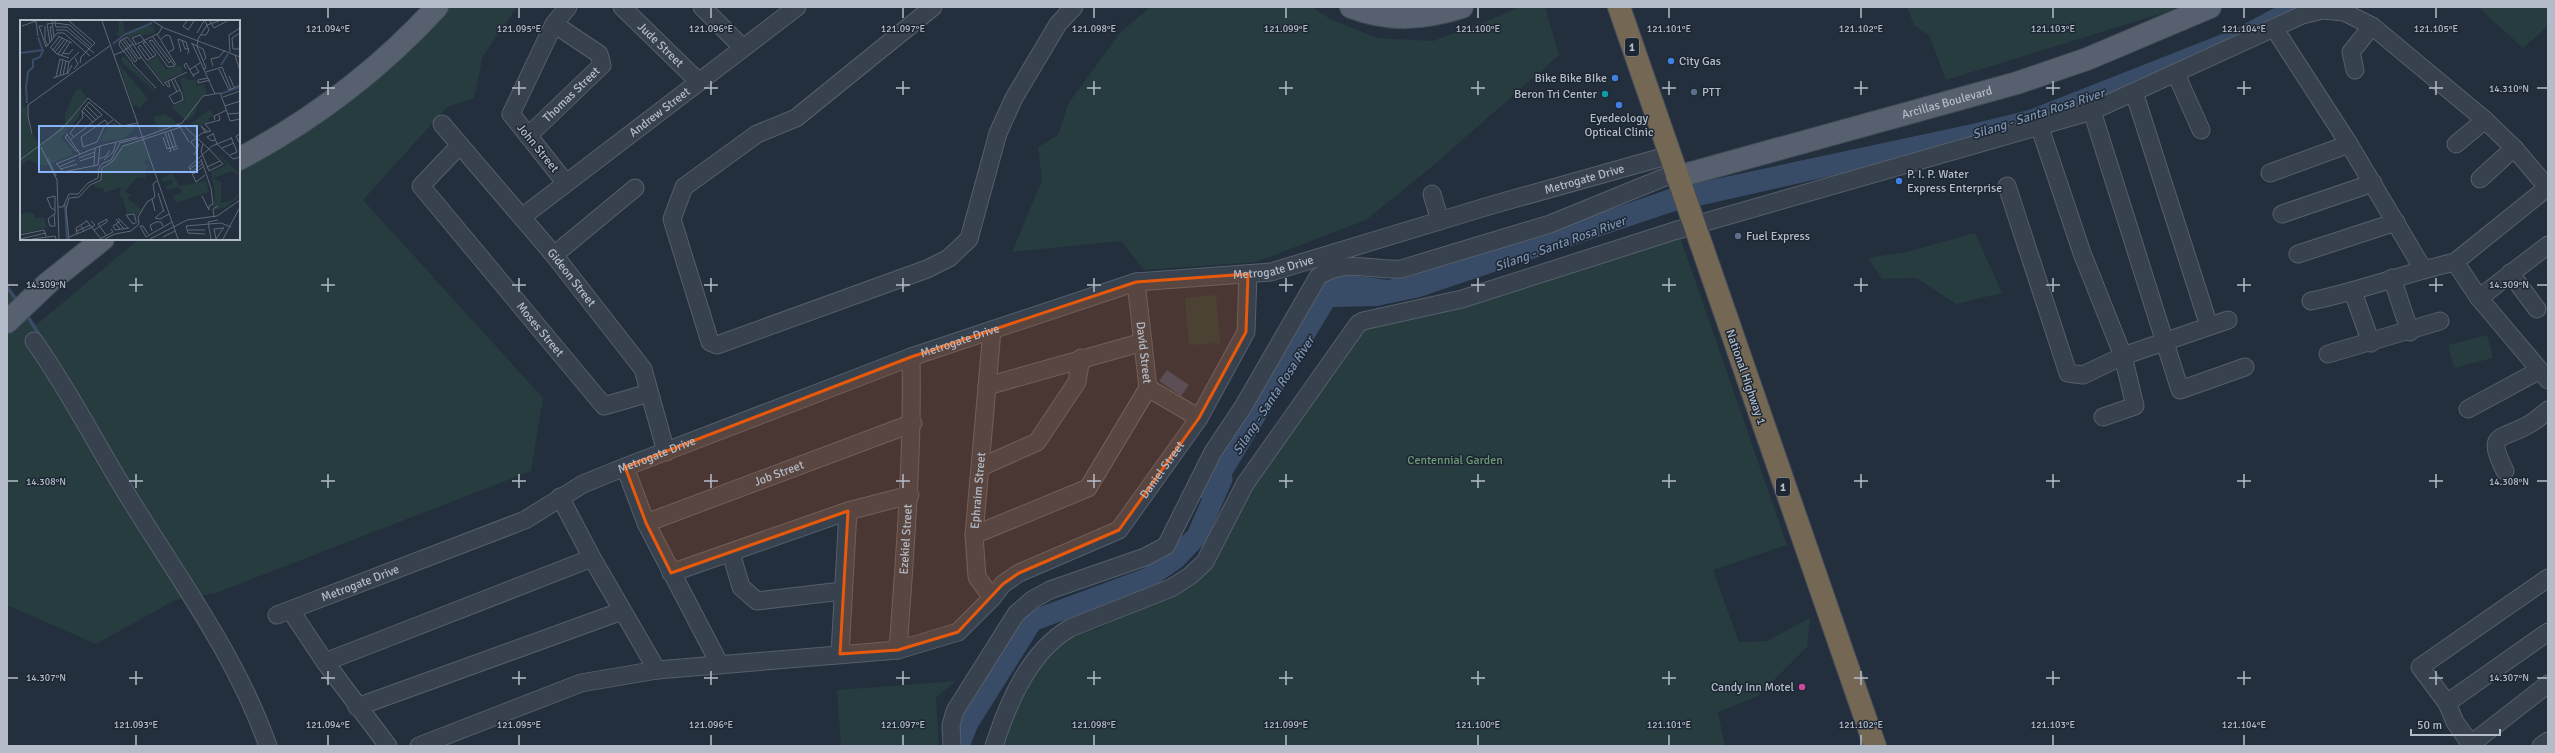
<svg xmlns="http://www.w3.org/2000/svg" width="2555" height="753" viewBox="0 0 2555 753" font-family="Signika,sans-serif">
	<style>
		.green { fill: #263c3f }
		.water { fill: #394c67 }
		.lines { fill: none; stroke-linecap: round; stroke-linejoin: round }
		.stream { stroke: #394c67; stroke-width: 3.5 }
		.river { stroke: #394c67; stroke-width: 21 }
		.minor-casing { stroke: #565f6c; stroke-width: 19 }
		.major-casing { stroke: #414a57; stroke-width: 24 }
		.highway-casing { stroke: #434c59; stroke-width: 24 }
		.minor { stroke: #38414e; stroke-width: 17 }
		.major { stroke: #56606e; stroke-width: 22 }
		.highway { stroke: #746855; stroke-width: 22 }
		.marked { fill: #e8590c; fill-opacity: 0.2; stroke: #e8590c; stroke-width: 3; stroke-linejoin: round }
		.ticks { fill: none; stroke: #b4bcc9; stroke-width: 1.5 }
		.shop-dot { fill: #3f7fe0; stroke: #1d2633; stroke-width: 1.5 }
		.service-dot { fill: #5c6f8a; stroke: #1d2633; stroke-width: 1.5 }
		.culture-dot { fill: #0f9aa8; stroke: #1d2633; stroke-width: 1.5 }
		.hotel-dot { fill: #d1479c; stroke: #1d2633; stroke-width: 1.5 }
		.labels { text-anchor: middle; stroke-width: 3; stroke-linejoin: round; paint-order: stroke }
		.shield { fill: #1d2633; stroke: #878f9c; stroke-width: 1 }
		.shield-label { font-size: 11px; font-weight: bold; fill: #b4bcc9 }
		.street-label { font-size: 12px; fill: #b4bcc9; stroke: #1d2633 }
		.poi-label { font-size: 12px; fill: #b4bcc9; stroke: #1d2633; text-anchor: start }
		.park-label { font-size: 12px; fill: #6b9a76; stroke: #1d2633 }
		.water-label { font-size: 13px; font-style: italic; fill: #7c92b1; stroke: #1d2633 }
		.inset-river { fill: none; stroke: #394c67; stroke-width: 2 }
		.inset-road { fill: none; stroke: #5e6776; stroke-width: 1 }
		.view { fill: #8ab4f8; fill-opacity: 0.15; stroke: #8ab4f8; stroke-width: 2 }
		.inset-edge { fill: none; stroke: #b4bcc9; stroke-width: 2 }
		.ticks-label { font-size: 10px; text-anchor: middle; fill: #b4bcc9; stroke: #1d2633; stroke-width: 3; stroke-linejoin: round; paint-order: stroke }
	</style>
	<rect width="100%" height="100%" fill="#242f3e"/>
	<g class="green">
		<path d="M450 7H517L483 56 474 98 447 107 363 200 543 398 531 471 216 593 175 600 96 644 7 605V287L35 326 139 239H239V169L350 101Z"/>
		<path d="M1150 7H1312L1330 19 1377 38 1433 41 1497 17 1518 7H1545L1559 55 1429 169 1366 220 1256 262 1144 270 1121 241 1012 252 1042 180 1038 147 1058 135 1068 104 1120 33Z"/>
		<path d="M1907 7H2182L1946 80 1929 35 1914 25Z"/>
		<path d="M2478 7H2548V26L2523 48Z"/>
		<path d="M1975 233 2002 293 1956 304 1917 278 1882 279 1868 258 1906 252Z"/>
		<path d="M1680 237 1787 545 1713 570 1739 642 1767 641 1810 618 1807 647 1758 696 1718 712 1725 746H1001L1025 679 1066 637 1097 629 1173 591 1207 563 1243 482 1361 327Z"/>
		<path d="M1216 295 1220 343 1189 345 1185 298Z"/>
		<path d="M2487 335 2493 358 2454 368 2448 345Z"/>
		<path d="M956 681 936 697 939 746H841L837 690Z"/>
	</g>
	<g class="water">
		<path d="M2276 7H2318L2101 102 1976 143 1672 212 1420 297 1377 306 1333 307 1212 508 1198 495 1318 287 1342 274 1389 280 1577 221 1669 189 1972 124 2029 110 2237 28Z"/>
		<path d="M1167 370 1189 385 1181 396 1159 381Z"/>
	</g>
	<g class="lines">
		<g class="stream">
			<path d="M7 287 18 302"/>
			<path d="M26 314 42 339"/>
		</g>
		<path class="river" d="M959 746 968 723 1032 621 1148 578 1175 559 1197 536 1222 479"/>
		<defs>
			<g id="minor">
				<path id="s1" d="M622 7 699 82"/>
				<path d="M702 7 743 48"/>
				<path d="M933 7 796 118 757 134 684 187 672 219 710 342 717 345 927 269 949 258 969 239 998 133 1014 98 1058 24 1074 7"/>
				<path d="M2274 28 2349 144 2423 269"/>
				<path d="M2355 70 2351 52 2372 26"/>
				<path d="M2176 74 2201 130"/>
				<path d="M2134 92 2209 326"/>
				<path d="M2092 111 2180 390 2245 367"/>
				<path id="s2" d="M442 124 554 255 643 369 666 452"/>
				<path d="M2039 125 2082 253 2123 356 2135 406 2103 417"/>
				<path id="s3" d="M528 136 602 65 599 54 554 24"/>
				<path d="M2456 144 2485 120"/>
				<path id="s4" d="M460 145 421 186 604 406 649 393"/>
				<path d="M2270 173 2349 144"/>
				<path d="M2480 179 2514 148"/>
				<path d="M565 182 511 114 554 24 568 7"/>
				<path d="M2007 186 2068 373 2083 375 2123 356 2228 320"/>
				<path d="M2548 187 2455 262 2479 298 2548 380"/>
				<path d="M1432 194 1440 221"/>
				<path d="M2282 214 2373 183"/>
				<path id="s5" d="M522 217 797 7"/>
				<path d="M2298 254 2396 222"/>
				<path d="M554 255 635 188"/>
				<path d="M2510 273 2537 309"/>
				<path d="M2392 278 2410 332"/>
				<path id="s6" d="M1136 282 1148 388 1199 418"/>
				<path d="M2353 292 2371 343"/>
				<path d="M2479 298 2548 245"/>
				<path d="M2311 301C2360 291 2406 273 2455 262"/>
				<path d="M34 341C71 393 99 450 133 504 182 583 237 658 268 746"/>
				<path d="M2328 354 2440 321"/>
				<path d="M987 386 1143 342"/>
				<path d="M2468 409 2538 371"/>
				<path d="M625 467 646 523 720 665"/>
				<path d="M981 467 1037 442 1077 382 1081 358"/>
				<path d="M2505 471C2486 432 2499 441 2528 425 2535 422 2542 415 2548 410"/>
				<path d="M560 497 592 558 657 670"/>
				<path id="s7" d="M646 523 913 423"/>
				<path d="M974 535 1088 488 1148 388"/>
				<path d="M731 553 741 587 757 601 842 591"/>
				<path d="M671 573 848 511 910 495"/>
				<path id="s8" d="M992 598 1003 584 1019 573 1119 530 1199 418 1246 332 1248 274"/>
				<path d="M291 611 325 662 388 746"/>
				<path id="s9" d="M277 615 525 520 583 484 625 467 911 357 1136 282 1271 272 1492 205 1670 155"/>
				<path id="s10" d="M898 650C905 552 913 455 911 357"/>
				<path d="M840 654 848 511"/>
				<path d="M325 662 592 558"/>
				<path d="M2447 703 2548 632"/>
				<path d="M357 707 622 611"/>
				<path d="M2471 744 2548 684"/>
				<path id="s11" d="M419 746 581 683 657 670 898 650 958 632 992 598 977 577 974 535 992 330"/>
				<path d="M952 746 951 725 955 711 1016 614 1032 600 1050 590 1145 557 1166 546 1213 452 1243 407 1318 277C1344 258 1371 271 1401 269L1550 224 1670 175 1677 177"/>
				<path d="M994 746C1008 703 1029 652 1070 628L1171 588 1190 576 1205 562 1245 484 1358 324 1363 321 1462 299 1674 231 2092 111 2302 15 2323 10 2344 12 2372 26 2485 120 2514 148 2548 188"/>
				<path d="M2472 746 2455 722 2447 703 2420 667 2548 578"/>
				<path d="M2541 746 2548 741"/>
			</g>
			<g id="major">
				<path d="M1351 7C1390 22 1423 19 1462 7"/>
				<path d="M239 159C313 120 380 69 437 7"/>
				<path id="s12" d="M1677 177 2017 83 2087 59 2210 7"/>
				<path d="M7 322 48 283 103 239"/>
			</g>
			<path id="highway" d="M1619 7 1875 746"/>
		</defs>
		<use href="#minor" class="minor-casing"/>
		<use href="#major" class="major-casing"/>
		<use href="#highway" class="highway-casing"/>
		<use href="#minor" class="minor"/>
		<use href="#major" class="major"/>
		<use href="#highway" class="highway"/>
	</g>
	<path class="marked" d="M1248 274 1246 332 1199 418 1119 530 1019 573 1003 584 958 632 898 650 840 654 848 511 671 573 646 523 625 467 911 357 1136 282Z"/>
	<path class="ticks" d="M328 8V18M519 8V18M711 8V18M903 8V18M1094 8V18M1286 8V18M1478 8V18M1669 8V18M1861 8V18M2053 8V18M2244 8V18M2436 8V18M328 81V95M519 81V95M711 81V95M903 81V95M1094 81V95M1286 81V95M1478 81V95M1669 81V95M1861 81V95M2053 81V95M2244 81V95M2436 81V95M321 88H335M512 88H526M704 88H718M896 88H910M1087 88H1101M1279 88H1293M1471 88H1485M1662 88H1676M1854 88H1868M2046 88H2060M2237 88H2251M2429 88H2443M2537 88H2547M136 278V292M328 278V292M519 278V292M711 278V292M903 278V292M1094 278V292M1286 278V292M1478 278V292M1669 278V292M1861 278V292M2053 278V292M2244 278V292M2436 278V292M8 285H18M129 285H143M321 285H335M512 285H526M704 285H718M896 285H910M1087 285H1101M1279 285H1293M1471 285H1485M1662 285H1676M1854 285H1868M2046 285H2060M2237 285H2251M2429 285H2443M2537 285H2547M136 474V488M328 474V488M519 474V488M711 474V488M903 474V488M1094 474V488M1286 474V488M1478 474V488M1669 474V488M1861 474V488M2053 474V488M2244 474V488M2436 474V488M8 481H18M129 481H143M321 481H335M512 481H526M704 481H718M896 481H910M1087 481H1101M1279 481H1293M1471 481H1485M1662 481H1676M1854 481H1868M2046 481H2060M2237 481H2251M2429 481H2443M2537 481H2547M136 671V685M328 671V685M519 671V685M711 671V685M903 671V685M1094 671V685M1286 671V685M1478 671V685M1669 671V685M1861 671V685M2053 671V685M2244 671V685M2436 671V685M8 678H18M129 678H143M321 678H335M512 678H526M704 678H718M896 678H910M1087 678H1101M1279 678H1293M1471 678H1485M1662 678H1676M1854 678H1868M2046 678H2060M2237 678H2251M2429 678H2443M2537 678H2547M136 735V745M328 735V745M519 735V745M711 735V745M903 735V745M1094 735V745M1286 735V745M1478 735V745M1669 735V745M1861 735V745M2053 735V745M2244 735V745"/>
	<g class="shop-dot">
		<circle cx="1671" cy="61" r="4"/>
		<circle cx="1615" cy="78" r="4"/>
		<circle cx="1619" cy="105" r="4"/>
		<circle cx="1899" cy="181" r="4"/>
	</g>
	<g class="service-dot">
		<circle cx="1694" cy="92" r="4"/>
		<circle cx="1738" cy="236" r="4"/>
	</g>
	<circle class="culture-dot" cx="1605" cy="94" r="4"/>
	<circle class="hotel-dot" cx="1802" cy="687" r="4"/>
	<g class="labels">
		<g class="shield">
			<rect x="1625" y="38" width="14" height="18" rx="3"/>
			<rect x="1776" y="478" width="14" height="18" rx="3"/>
		</g>
		<g class="shield-label">
			<text x="1632" y="51">1</text>
			<text x="1783" y="491">1</text>
		</g>
		<g class="street-label">
			<text dy="4" stroke="none"><textPath href="#s1" startOffset="54">Jude Street</textPath></text>
			<text dy="4" stroke="none"><textPath href="#s3" startOffset="60">Thomas Street</textPath></text>
			<text dy="4" stroke="none"><textPath href="#s12" startOffset="280">Arcillas Boulevard</textPath></text>
			<text dy="4" stroke="none"><textPath href="#s5" startOffset="173">Andrew Street</textPath></text>
			<text transform="translate(538 148) rotate(51)" y="4">John Street</text>
			<text dy="4" stroke="none"><textPath href="#s9" startOffset="1385">Metrogate Drive</textPath></text>
			<text dy="4" stroke="none"><textPath href="#s9" startOffset="1061">Metrogate Drive</textPath></text>
			<text dy="4" stroke="none"><textPath href="#s2" startOffset="201">Gideon Street</textPath></text>
			<text dy="4" stroke="none"><textPath href="#s4" startOffset="243">Moses Street</textPath></text>
			<text dy="4" stroke="none"><textPath href="#s9" startOffset="737">Metrogate Drive</textPath></text>
			<text dy="4" stroke="none"><textPath href="#s6" startOffset="71">David Street</textPath></text>
			<text transform="translate(1746 377) rotate(71)" y="4">National Highway 1</text>
			<text dy="4" stroke="none"><textPath href="#s9" startOffset="413">Metrogate Drive</textPath></text>
			<text dy="4" stroke="none"><textPath href="#s8" startOffset="220">Daniel Street</textPath></text>
			<text dy="4" stroke="none"><textPath href="#s7" startOffset="142">Job Street</textPath></text>
			<text dy="4" stroke="none"><textPath href="#s11" startOffset="716">Ephraim Street</textPath></text>
			<text dy="4" stroke="none"><textPath href="#s10" startOffset="111">Ezekiel Street</textPath></text>
			<text dy="4" stroke="none"><textPath href="#s9" startOffset="89">Metrogate Drive</textPath></text>
		</g>
		<g class="poi-label">
			<text x="1679" y="65">City Gas</text>
			<text x="1607" y="82" text-anchor="end">Bike Bike BIke</text>
			<text x="1702" y="96">PTT</text>
			<text x="1597" y="98" text-anchor="end">Beron Tri Center</text>
			<text x="1619" y="122" text-anchor="middle">Eyedeology<tspan x="1619" dy="14">Optical Clinic</tspan></text>
			<text x="1907" y="178">P. I. P. Water<tspan x="1907" dy="14">Express Enterprise</tspan></text>
			<text x="1746" y="240">Fuel Express</text>
			<text x="1794" y="691" text-anchor="end">Candy Inn Motel</text>
		</g>
		<g class="park-label">
			<text x="1455" y="464">Centennial Garden</text>
		</g>
		<g class="water-label">
			<text transform="translate(2038 113) rotate(-18)" y="5">Silang - Santa Rosa River</text>
			<text transform="translate(1560 243) rotate(-20)" y="5">Silang - Santa Rosa River</text>
			<text transform="translate(1273 395) rotate(-57)" y="5">Silang - Santa Rosa River</text>
		</g>
	</g>
	<g transform="translate(20 20)">
		<rect width="220" height="220" fill="#242f3e"/>
		<path d="M99 1H103L105 12 124 6H133L135 13 121 16 118 14 109 18 127 42 137 36 146 50 161 45 163 52 142 62 107 15 102 18 94 13H99ZM104 36 135 70 134 71 103 43 101 39ZM99 44 128 79 119 89 117 85 113 86ZM165 57 170 61 176 59 177 66 184 64 187 74 182 76 174 95 167 101 151 87 165 80 160 59ZM0 68H2L3 87H7L10 112 21 126 62 86 59 97 41 118 52 130V135L25 146 8 140 0 146ZM60 68 67 78 45 104V94L55 71ZM191 89 193 96 188 98 189 101 175 109 170 104ZM145 94 159 104 139 111 133 97ZM94 102 104 108 114 105 115 109 103 119 81 121 83 115ZM123 120 129 139 125 141 126 145 131 144 125 150 126 159 117 157 104 172 111 175 107 178 122 190 116 196 114 193 107 194 103 179 99 175 101 167 84 173 83 168H76L73 163 80 162 81 152 103 126ZM192 128 220 154V157L213 151 193 158 201 162V183L211 181 220 173 219 177 204 188 193 190 195 173 191 152 207 145ZM152 153 159 166 186 161 189 172 156 183 153 176 162 173 159 167 147 170 145 167 153 163 152 159 143 162 141 159ZM0 188 1 194 10 192 15 195 14 198 24 197 27 208 0 214Z" fill="#263c3f"/>
		<path class="inset-river" d="M93 24 104 15 132 3M0 33 23 30M201 45 208 34M200 74 220 67M7 83 6 67 8 52 13 47V40L20 37 23 31 18 17M28 139 36 156M45 184 47 219"/>
		<path class="inset-road" d="M16 1 18 16M32 1 34 17M35 1V3L50 5 72 25M49 1 75 23 61 37 60 43M82 1 158 219M133 1 144 8 220 37M167 1 163 6 168 10 174 1M190 1 194 8 207 1M2 6 16 1M23 6H19L26 27 37 13H44L70 36M25 6V20L28 26M36 10H46L74 33M177 13 184 1M137 14 156 45M180 15H186L189 10 185 1M38 16 52 23M132 16 155 46 148 47 129 21 132 20 149 43 151 41M104 18 119 39 121 37 113 24M102 19 117 40M140 20 146 15 150 16 154 29 149 32M162 20 165 29H169M32 21 30 7H32M100 21 99 25 113 43M126 22 123 23 133 37M30 23 27 4 35 3 36 7H47L70 27M171 23 183 29 186 38 184 40M172 23 195 74M116 24 112 18 120 15 136 35 128 40H127L118 27 120 25 130 38M115 25 139 13 142 7M30 27 37 34 49 38M31 27 39 17M219 29H213L212 18 220 13M33 30 42 18M35 32 45 19M161 32 158 19 166 22 169 32 167 34M210 32 209 15 220 8M43 33 49 34 53 29M38 34 47 21M94 35 104 31 106 29 108 28 110 26 113 24 107 17 100 21 106 29 115 42 117 40M215 35 220 51M41 36 50 22M121 37 144 66M112 43 136 68M193 46 191 39 199 37 205 30M54 49 58 44 55 38M166 49 164 45 166 43 174 57M184 49 186 48 177 26 178 19 187 5 199 1M199 49 209 70 220 65M169 50 180 43M186 52 202 47 211 69M47 54 49 42M40 55 43 40M43 55 46 41M173 55 179 52 175 46M209 56 214 67M36 57 40 39 49 42 59 32M33 58 48 53 52 45M154 58 162 74 163 80 154 84 149 76 160 70M188 58 178 60V63L190 60M151 59 157 72M145 62 148 67 150 66 148 61M144 63 167 52M203 77 220 71M66 85 79 98M205 86 210 101 220 99M64 88 76 100M62 91 73 102M208 94 220 93M195 100 194 96 207 90M88 104 85 100 61 117 63 127 77 122 84 107 93 100M160 107 169 122M151 111 156 126M46 113 60 134M145 113 151 131 149 132M148 113 154 130 158 128M186 113 181 106 188 112M193 113 197 124 213 139 220 137M12 114 8 96V85L91 25M193 114 187 117 192 121 195 120M220 114 216 116 220 124M47 115 45 117 56 131 59 130M123 117 162 103 183 76 200 73 205 86 220 81M143 117 147 129 157 126M51 119 82 95 69 82 62 91 63 97 50 113 54 117M21 127 37 160 39 219M202 128 214 123M177 130 171 122 182 113 191 111 185 104 200 100 199 95M174 135 179 125 176 121M210 135 217 132 211 117M59 138 75 132M79 139 86 136 90 130M181 139 191 168 193 184 189 186V190L182 176M0 140 43 108 68 78 102 106 118 103M84 140 93 132 96 123M60 141 75 136M36 144 80 126 117 117M37 144 43 152 78 145 80 126M74 146 75 128M39 147 55 140M187 147 200 141M41 149 57 144M170 149 181 141M172 152 182 144M173 154 183 147M185 155 176 162 169 147 192 126 212 118M138 173 144 192M132 179 135 191M38 187H43L49 174H58L68 163 78 158 79 148 83 143 91 140 100 123 123 117M144 190 135 198 140 199 149 194M34 194 35 206H30L28 199ZM35 194V176L27 178 31 188 35 190M194 197 193 189 198 186M98 198 108 208M96 199 104 209M66 200 81 219M116 201 114 194 106 195 113 204 117 202M96 204 93 206 95 210 109 208M61 206 64 211 72 207 75 205 71 201M100 209 96 204 101 200M74 210 87 202V199M167 210H185M57 211 70 205M132 211 130 205 136 202H141L143 206M57 214 56 208 67 201M128 214 123 206H120L126 217 152 202M185 214 168 213 166 206 201 203 211 207M0 215 24 210 26 216M86 215 78 204 87 199M49 217 64 211M143 217 155 211M0 219 26 213M12 219 35 216 36 219M49 219 46 189 49 178 59 177 70 165 81 160 82 148 93 141 103 126 164 106 189 129 203 144 189 151 181 131 183 124M80 219 93 212 91 209M85 219 95 214 111 211 119 204 118 197 127 182 135 177 133 164 138 160M130 219 167 200 197 196 220 180M191 219 188 202 198 200M196 219 194 209 204 208M196 219 204 207M203 219 220 187"/>
		<path class="view" d="M19 106H177V152H19Z"/>
		<rect width="220" height="220" class="inset-edge"/>
	</g>
	<g class="ticks-label">
		<text x="328" y="32">121.094°E</text>
		<text x="519" y="32">121.095°E</text>
		<text x="711" y="32">121.096°E</text>
		<text x="903" y="32">121.097°E</text>
		<text x="1094" y="32">121.098°E</text>
		<text x="1286" y="32">121.099°E</text>
		<text x="1478" y="32">121.100°E</text>
		<text x="1669" y="32">121.101°E</text>
		<text x="1861" y="32">121.102°E</text>
		<text x="2053" y="32">121.103°E</text>
		<text x="2244" y="32">121.104°E</text>
		<text x="2436" y="32">121.105°E</text>
		<text x="2509" y="92">14.310°N</text>
		<text x="46" y="288">14.309°N</text>
		<text x="2509" y="288">14.309°N</text>
		<text x="46" y="485">14.308°N</text>
		<text x="2509" y="485">14.308°N</text>
		<text x="46" y="681">14.307°N</text>
		<text x="2509" y="681">14.307°N</text>
		<text x="136" y="728">121.093°E</text>
		<text x="328" y="728">121.094°E</text>
		<text x="519" y="728">121.095°E</text>
		<text x="711" y="728">121.096°E</text>
		<text x="903" y="728">121.097°E</text>
		<text x="1094" y="728">121.098°E</text>
		<text x="1286" y="728">121.099°E</text>
		<text x="1478" y="728">121.100°E</text>
		<text x="1669" y="728">121.101°E</text>
		<text x="1861" y="728">121.102°E</text>
		<text x="2053" y="728">121.103°E</text>
		<text x="2244" y="728">121.104°E</text>
	</g>
	<rect width="2555" height="753" fill="none" stroke="#b4bcc9" stroke-width="16"/>
	<path d="M2411 729v6h89v-6" fill="none" stroke="#b4bcc9" stroke-width="2"/>
	<text x="2417" y="729" font-size="12" fill="#b4bcc9" stroke="#1d2633" stroke-width="3" paint-order="stroke">50 m</text>
</svg>
